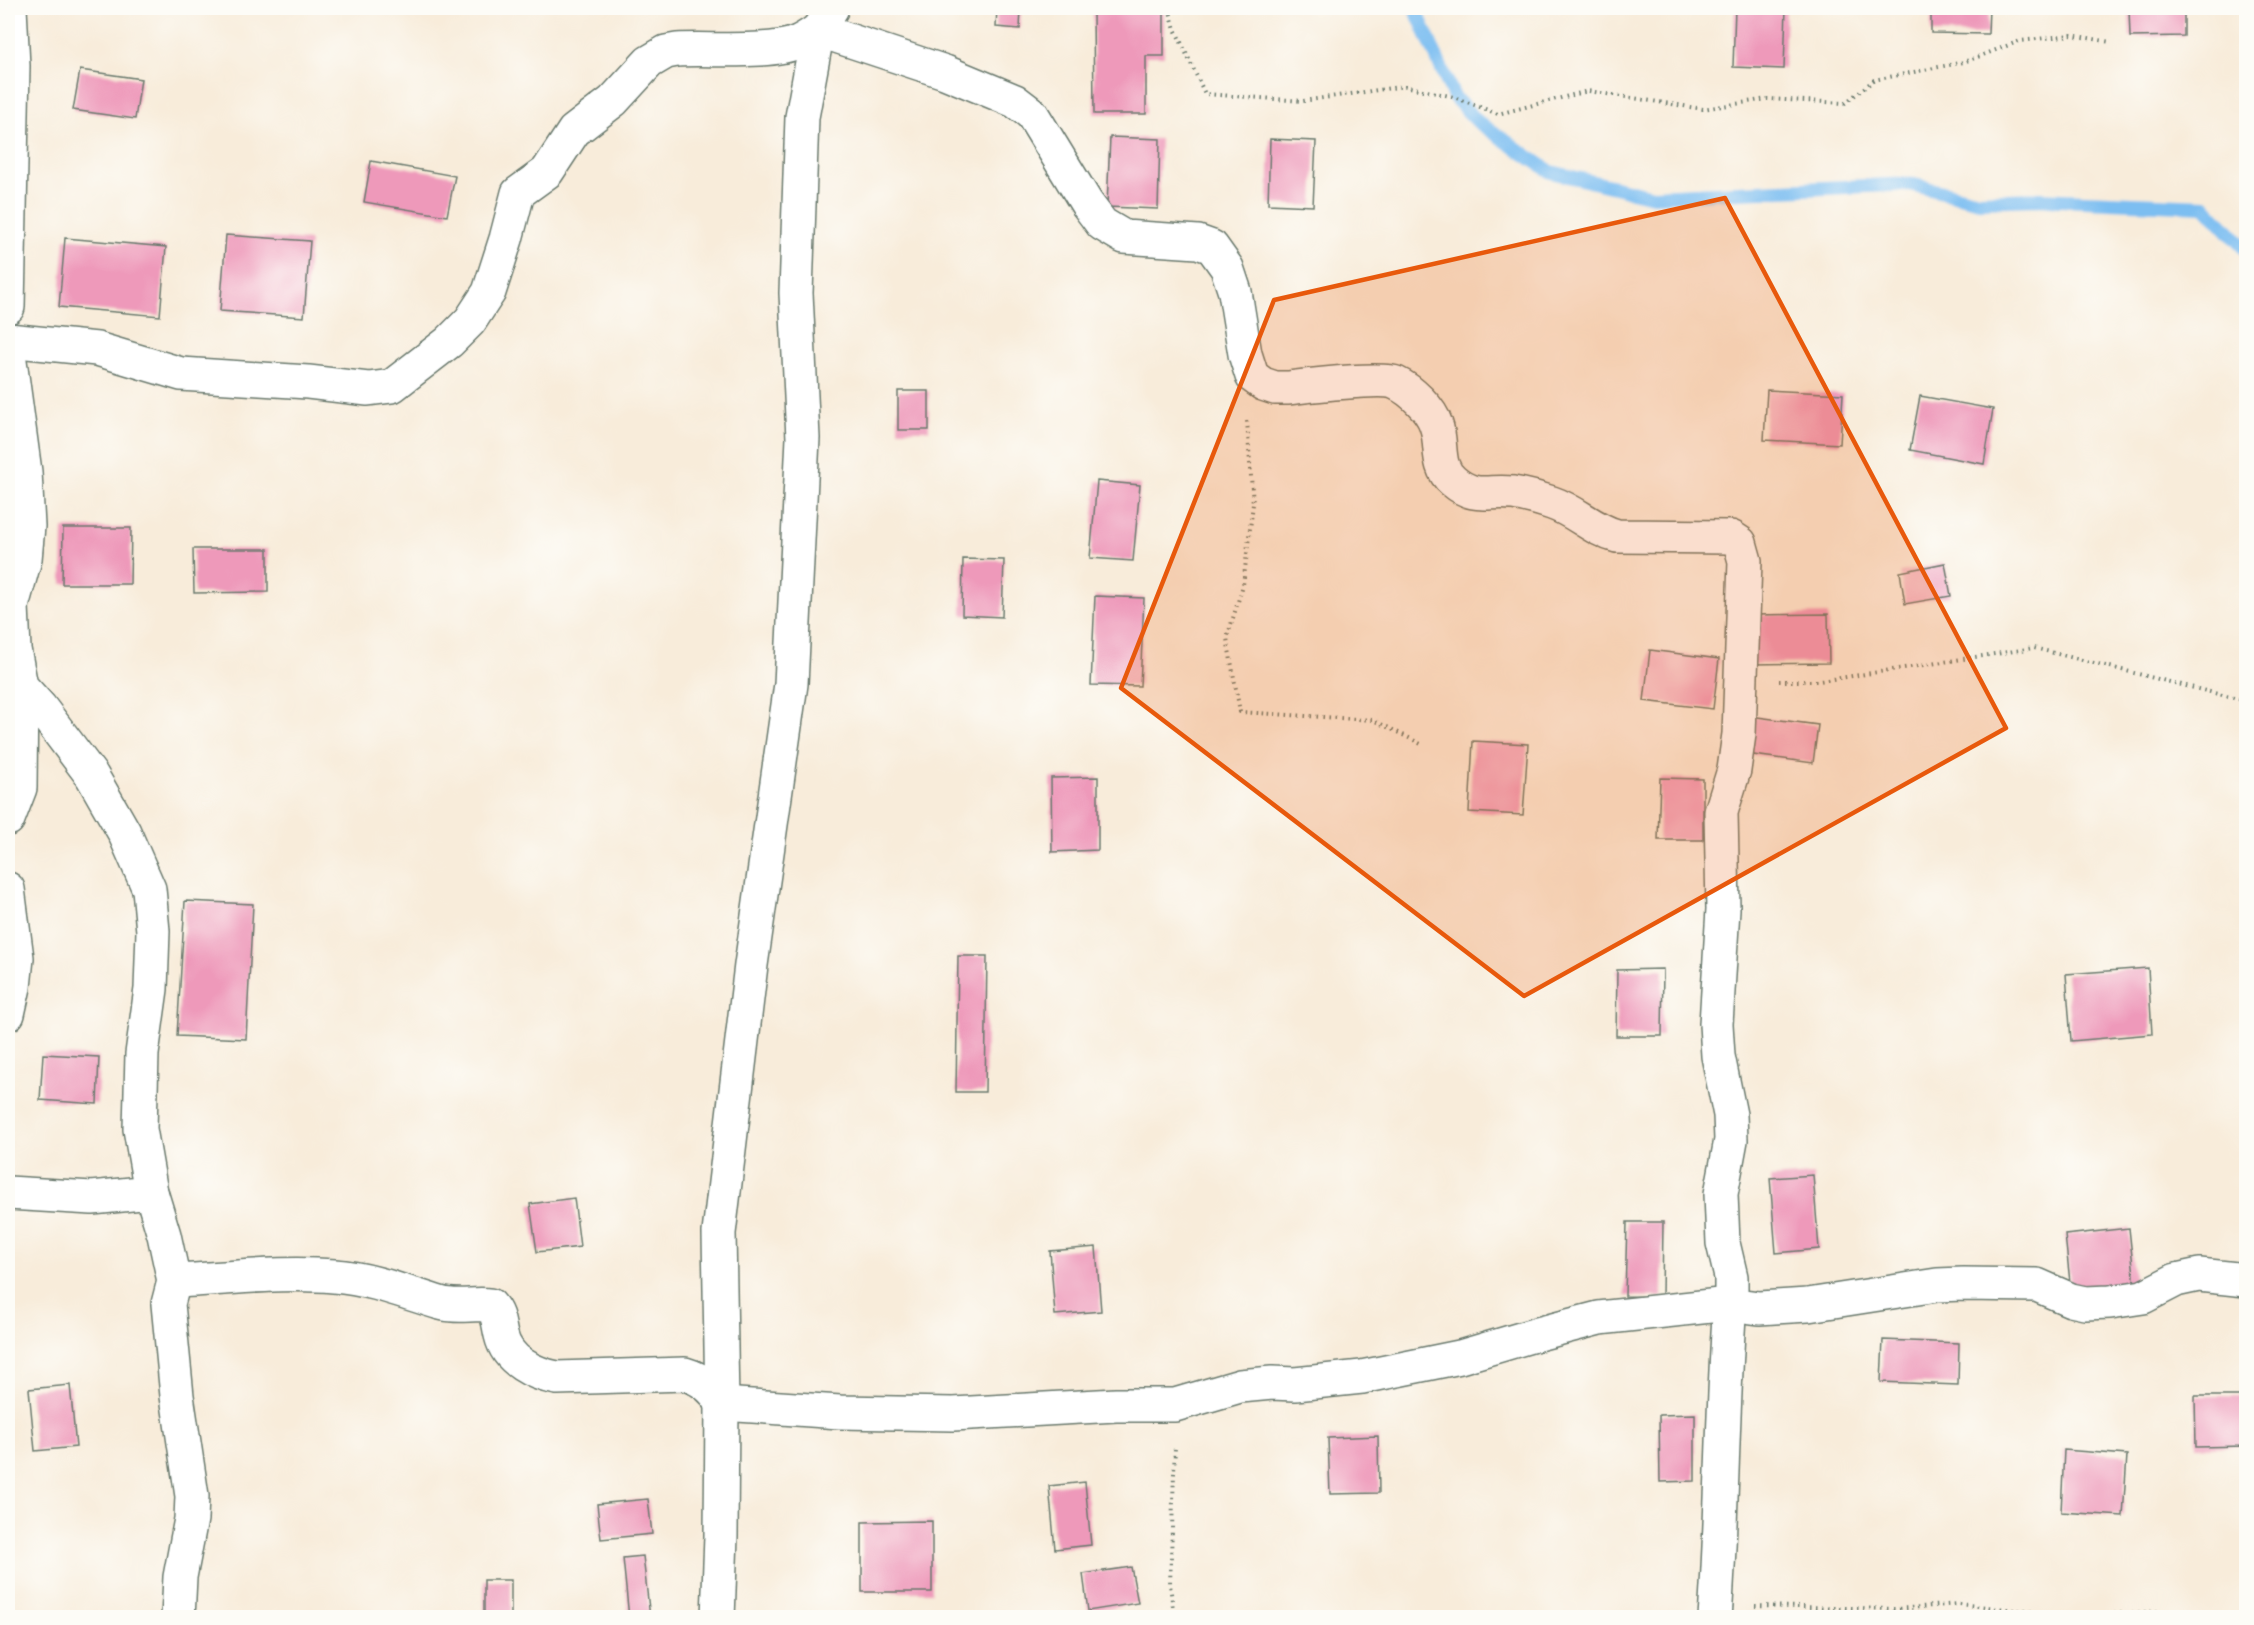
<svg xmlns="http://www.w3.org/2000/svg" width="2254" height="1625" viewBox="0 0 2254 1625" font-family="'Patrick Hand',sans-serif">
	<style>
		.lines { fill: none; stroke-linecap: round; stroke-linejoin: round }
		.stream { stroke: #7bbef1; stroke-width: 14 }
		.building { fill: #ee99ba }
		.minor-casing { stroke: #6b7a6e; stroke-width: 36 }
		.path { stroke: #6b7a6e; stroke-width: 4; stroke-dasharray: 1.5 4.5; stroke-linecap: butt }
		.minor { stroke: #fff; stroke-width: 33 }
		.marked { fill: #e8590c; fill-opacity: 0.2; stroke: #e8590c; stroke-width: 4.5; stroke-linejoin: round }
	</style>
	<rect width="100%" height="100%" fill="#fdfcf7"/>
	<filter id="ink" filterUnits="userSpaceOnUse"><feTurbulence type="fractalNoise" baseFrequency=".0167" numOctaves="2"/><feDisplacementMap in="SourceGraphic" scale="12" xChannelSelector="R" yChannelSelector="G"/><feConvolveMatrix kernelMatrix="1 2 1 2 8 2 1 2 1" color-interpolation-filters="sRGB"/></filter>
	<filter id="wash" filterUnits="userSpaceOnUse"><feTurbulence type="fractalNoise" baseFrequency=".008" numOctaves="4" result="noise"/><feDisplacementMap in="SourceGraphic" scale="24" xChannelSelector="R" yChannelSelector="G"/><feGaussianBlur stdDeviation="1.35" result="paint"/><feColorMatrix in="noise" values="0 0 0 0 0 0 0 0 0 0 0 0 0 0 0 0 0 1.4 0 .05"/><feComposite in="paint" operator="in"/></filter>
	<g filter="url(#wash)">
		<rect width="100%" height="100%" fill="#f8ecda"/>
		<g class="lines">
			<path class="stream" d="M1415 8 1454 97 1478 122 1551 172 1653 196 1910 184 1979 201 2037 199 2205 206 2246 250"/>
		</g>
		<g id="blocks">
			<g class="building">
				<path d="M997 8H1021L1020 29 996 27Z"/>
				<path d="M1735 8H1786L1784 69 1733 67Z"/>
				<path d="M1931 8H1989L1988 34 1931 33Z"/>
				<path d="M2129 8H2184V36L2130 37Z"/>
				<path d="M1093 11H1164V56H1146V114H1094Z"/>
				<path d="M80 70 141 79 135 119 73 110Z"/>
				<path d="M1110 137 1160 139 1158 209 1107 207Z"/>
				<path d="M1270 139 1316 141 1313 206 1268 204Z"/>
				<path d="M371 161 455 176 447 216 364 202Z"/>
				<path d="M226 235 310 241 304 317 220 311Z"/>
				<path d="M65 238 166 247 160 316 59 307Z"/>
				<path d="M1767 390 1843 394 1840 444 1764 440Z"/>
				<rect x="898" y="391" width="31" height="39"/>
				<path d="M1920 396 1993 409 1984 464 1910 450Z"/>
				<path d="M1097 481 1140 485 1133 561 1090 558Z"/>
				<path d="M63 528H131L130 584H62Z"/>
				<path d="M193 549H268V592L194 593Z"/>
				<path d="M963 559 1004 560 1002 617 962 615Z"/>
				<path d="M1945 563 1951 596 1905 604 1900 572Z"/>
				<path d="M1095 596 1144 598 1140 686 1091 685Z"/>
				<path d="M1828 614 1829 663 1753 664V615Z"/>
				<path d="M1650 650 1719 659 1713 709 1644 701Z"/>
				<path d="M1750 716 1818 725 1813 763 1746 754Z"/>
				<path d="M1473 741 1528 744 1523 815 1469 812Z"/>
				<rect x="2243" y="755" width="3" height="63"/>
				<path d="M1098 777V850L1052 852 1051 778Z"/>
				<path d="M1660 778 1703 779V840H1658Z"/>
				<path d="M185 901 253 904 246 1039 177 1036Z"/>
				<path d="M958 956H987L985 1092H956Z"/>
				<path d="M2148 968 2152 1034 2071 1041 2066 974Z"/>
				<path d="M1663 969 1662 1036H1616L1617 970Z"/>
				<path d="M43 1054 99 1057 97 1104 40 1100Z"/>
				<path d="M1813 1175 1819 1249 1776 1253 1770 1178Z"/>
				<path d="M574 1198 580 1247 537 1252 530 1204Z"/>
				<path d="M1627 1222H1663L1662 1297 1625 1296Z"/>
				<path d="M2129 1228 2135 1285 2071 1292 2065 1235Z"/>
				<path d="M1096 1247 1101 1311 1055 1315 1050 1251Z"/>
				<path d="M1883 1340 1959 1343 1958 1385 1881 1382Z"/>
				<path d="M70 1385 76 1447 35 1451 29 1389Z"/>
				<path d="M2195 1396H2246V1446L2196 1447Z"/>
				<path d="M1695 1414V1481L1660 1482 1659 1415Z"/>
				<path d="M1378 1436 1379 1493 1330 1494 1328 1438Z"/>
				<path d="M2064 1450 2127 1455 2123 1516 2061 1512Z"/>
				<path d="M1085 1482 1091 1545 1055 1549 1049 1486Z"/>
				<path d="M648 1499 652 1534 601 1539 597 1504Z"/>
				<path d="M932 1521V1592H862V1522Z"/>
				<path d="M643 1556 650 1618H629L623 1558Z"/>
				<path d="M1131 1567 1138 1603 1088 1611 1083 1574Z"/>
				<rect x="484" y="1580" width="27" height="38"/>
			</g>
		</g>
	</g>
	<g filter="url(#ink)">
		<use href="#blocks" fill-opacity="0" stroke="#6b7a6e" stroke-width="1.5"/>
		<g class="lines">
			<defs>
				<g id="minor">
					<path d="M8 307 13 66 10 8"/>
					<path d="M8 340 97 349 181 374 308 382 368 389 392 386 449 342 470 321 489 292 506 239 518 193 547 172 574 131 613 101 649 62 666 52 677 50C708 48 771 54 798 42 805 39 812 34 818 30L945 72 1015 101 1032 114 1087 204 1102 224 1124 237 1198 242 1212 247 1227 268 1235 292 1245 354 1252 376 1263 384 1275 388H1287C1306 386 1382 377 1396 383 1411 390 1431 409 1436 425 1443 444 1435 466 1453 481 1475 500 1487 490 1513 493 1526 495 1540 499 1552 503 1576 511 1593 530 1617 536L1731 537 1740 543 1745 561 1739 734 1734 770 1721 812 1723 909 1716 1024 1718 1056 1730 1115 1731 1140 1721 1194 1723 1243 1731 1277V1289C1722 1398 1723 1508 1715 1618"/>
					<path d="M8 346 25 472 28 526 25 559 12 606 14 649 21 686 40 707 92 776 124 832 149 889 153 931 151 989 142 1054 140 1129 151 1192 164 1235 174 1281 168 1304 177 1396 192 1496 191 1519 180 1577 178 1618"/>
					<path d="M8 819 20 788 21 686"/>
					<path d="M8 889 17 958 14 987 8 1014"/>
					<path d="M8 1193 92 1198 151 1192"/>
					<path d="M174 1281C227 1279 282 1271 334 1276 372 1279 404 1292 440 1303 456 1308 474 1303 490 1305 499 1315 498 1323 501 1335 507 1361 534 1374 557 1378L685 1374C702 1379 714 1388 722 1404L840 1412 953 1414 1116 1405H1175L1240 1386 1272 1383 1295 1384 1362 1377 1460 1357 1534 1335 1599 1318 1729 1304 1759 1308 1808 1305 1937 1285 1963 1284 2037 1285 2071 1300 2085 1303 2110 1302 2143 1297 2176 1280 2199 1275 2246 1280"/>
					<path d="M718 1618 721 1536 722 1404 719 1233 751 965 791 684 803 438 796 293 802 117 818 30 832 8"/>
				</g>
			</defs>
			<use href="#minor" class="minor-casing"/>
			<g class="path">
				<path d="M1169 8 1175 29 1205 94 1303 101 1405 86 1454 97 1498 114 1588 91 1703 109 1767 99 1845 103 1874 80 1964 62 2020 41 2071 35 2111 42"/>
				<path d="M1247 421 1253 504 1243 585 1227 638 1240 712 1373 720 1421 744"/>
				<path d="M1779 681H1820L2034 648 2246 701"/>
				<path d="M1755 1606 1896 1609 1958 1604 2073 1616 2165 1611 2181 1618"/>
				<path d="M1174 1618 1170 1584 1175 1445"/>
			</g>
			<use href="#minor" class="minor"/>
		</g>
	</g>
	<path class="marked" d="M1725 198 2006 728 1524 996 1121 688 1274 300Z"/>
	<rect width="2254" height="1625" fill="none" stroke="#fdfcf7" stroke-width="30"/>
</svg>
